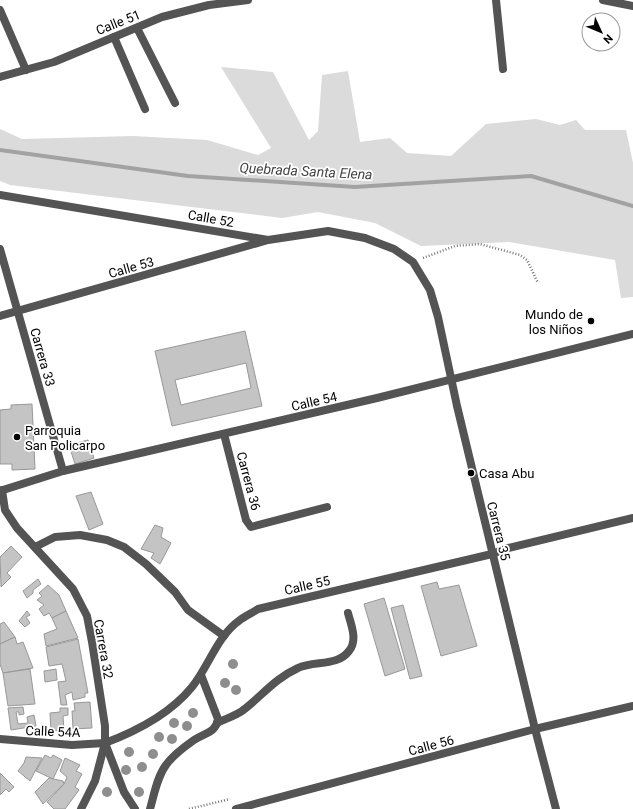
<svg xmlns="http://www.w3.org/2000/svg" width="633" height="809" viewBox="0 0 633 809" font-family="Roboto,sans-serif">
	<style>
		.green { fill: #dbdbdb }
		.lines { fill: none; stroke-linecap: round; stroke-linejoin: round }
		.stream { stroke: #a2a2a2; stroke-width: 4 }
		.building { fill: #c4c4c4; stroke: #989898; fill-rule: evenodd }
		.path { stroke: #767676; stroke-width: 2.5; stroke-dasharray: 1 2; stroke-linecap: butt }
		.service { stroke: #545454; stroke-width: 8 }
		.pedestrian { stroke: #545454; stroke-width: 8 }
		.minor { stroke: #545454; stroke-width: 8 }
		.tertiary { stroke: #545454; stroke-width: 8 }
		.tree { fill: #8e8e8e }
		.poi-dot { fill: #000; stroke: #fff; stroke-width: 1.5 }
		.labels { text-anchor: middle; stroke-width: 3.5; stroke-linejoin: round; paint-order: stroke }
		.street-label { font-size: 13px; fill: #000; stroke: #fff }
		.poi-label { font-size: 13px; fill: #000; stroke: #fff; text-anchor: start }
		.water-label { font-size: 14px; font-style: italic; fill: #434343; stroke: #fff }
	</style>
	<rect width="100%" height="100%" fill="#fff"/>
	<path class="green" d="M221 67 273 72 309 140 318 131 322 75 348 71 360 142 390 138 407 153 451 156 486 124 536 119 560 125 576 120 585 130H626L633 163V297L621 298 615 260 509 242 421 246 375 223 318 212 282 218 10 185 0 181V129L22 139 133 136 207 140 258 155 271 148Z"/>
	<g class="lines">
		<path class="stream" d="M0 150 188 176 355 187 531 176 633 206"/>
	</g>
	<g class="building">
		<path d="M245 331 262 406 172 426 155 351ZM246 363 251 388 181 405 175 380Z"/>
		<path d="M32 404 35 469 12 470V464H0V410L11 409V405Z"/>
		<path d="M88 440 94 458 75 464 69 445Z"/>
		<path d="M91 492 103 524 89 530 76 496Z"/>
		<path d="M155 525 163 528 161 537 171 543 160 564 151 558 154 553 141 549Z"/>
		<path d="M11 546 22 557 7 573 11 577 1 587 0 557Z"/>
		<path d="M38 579 41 584 33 590V593L27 598 23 591Z"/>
		<path d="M437 582 439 589 459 585 477 646 441 656 421 586Z"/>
		<path d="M48 585 59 595 66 611 52 618 49 613 44 616 39 609 44 605 37 600 42 596 39 593Z"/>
		<path d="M384 598 405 669 385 676 364 604Z"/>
		<path d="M403 605 422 676 410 679 391 608Z"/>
		<path d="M27 611 30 615 26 617 30 623 25 627 19 621Z"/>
		<path d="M66 611 78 638 46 646 44 634 57 629 52 618Z"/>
		<path d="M4 622 15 637 0 644V624Z"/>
		<path d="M15 637 17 644 23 642 33 668 3 673 0 664V644Z"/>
		<path d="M78 639 88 693H85V697L73 700 72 692 65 695 67 705H61L58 682 66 681 62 664 49 666 46 647Z"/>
		<path d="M30 669 35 704 8 706 3 673Z"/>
		<path d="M56 669 57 680 45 682 44 671Z"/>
		<path d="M90 702 92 728 73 729 72 711H75L74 703Z"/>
		<path d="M23 707 24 714 19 715V712H16L18 724 28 723 27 717 34 715 36 726 11 730 8 708Z"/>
		<path d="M60 708H68V715L63 716 64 730 51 731 50 713 60 712Z"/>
		<path d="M45 755 51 758 53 755 62 760 53 779 36 771Z"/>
		<path d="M26 757 42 758 30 781 18 771 24 763Z"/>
		<path d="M65 758 80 765 76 771 82 774 75 787 79 790 65 809H54L47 802 64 784 67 777 60 771Z"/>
		<path d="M0 773 14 787 9 792 6 789 0 795Z"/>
		<path d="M49 778 63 781 64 784 43 804 35 792Z"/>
	</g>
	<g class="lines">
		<g class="path">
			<path d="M423 258 455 246 480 244 520 255 527 260 538 283"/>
			<path d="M189 809 230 799"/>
		</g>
		<g class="service">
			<path d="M137 28 175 103"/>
			<path d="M114 37 145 109"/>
		</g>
		<path class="pedestrian" d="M496 0 503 69"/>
		<g class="minor">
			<path d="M0 10 26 70"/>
			<path d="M0 249 63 471"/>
			<path d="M0 316 268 240"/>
			<path d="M224 434 246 520 251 527 327 507"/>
			<path d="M2 490 5 510 17 528 73 589 87 616 92 642 105 726V743L95 781 81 809"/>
			<path d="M0 491 63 471 377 398 633 334"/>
			<path d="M35 547 55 537 80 535 107 540 124 547 146 564 175 592 188 610 224 636"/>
			<path d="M217 723C225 719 235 716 242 711 262 696 274 679 298 668 314 660 337 667 349 651 358 640 351 625 348 613"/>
			<path d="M535 729 556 809"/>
			<path d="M0 739 72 745 105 743"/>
			<path d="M150 809C154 795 157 777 166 765 173 755 184 747 194 740 204 733 216 733 218 719L201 675"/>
		</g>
		<g class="tertiary">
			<path d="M603 0 633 6"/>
			<path d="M0 77 54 62 162 17 209 5 248 0"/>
			<path d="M0 195 268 240 328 231 365 238 394 249 413 262 430 290 438 317 457 406 535 729"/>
			<path d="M135 809 124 792 105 743C137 731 170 714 192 687 209 666 217 636 240 620 245 616 252 613 258 609L492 554 508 548 633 518"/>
			<path d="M236 809 535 729 633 706"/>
		</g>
	</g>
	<g class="tree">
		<circle cx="233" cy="664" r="5"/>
		<circle cx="225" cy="683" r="5"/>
		<circle cx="236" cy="690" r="5"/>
		<circle cx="193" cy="713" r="5"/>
		<circle cx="174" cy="723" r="5"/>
		<circle cx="187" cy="726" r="5"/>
		<circle cx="159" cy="737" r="5"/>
		<circle cx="172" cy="739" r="5"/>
		<circle cx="129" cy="752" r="5"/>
		<circle cx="153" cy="754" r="5"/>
		<circle cx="142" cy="767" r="5"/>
		<circle cx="126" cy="770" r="5"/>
		<circle cx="107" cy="792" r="5"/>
		<circle cx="139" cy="792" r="5"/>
	</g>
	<g class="poi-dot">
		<circle cx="591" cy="321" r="4"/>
		<circle cx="17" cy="437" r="4"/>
		<circle cx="471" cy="473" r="4"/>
	</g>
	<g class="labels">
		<g class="street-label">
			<text transform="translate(118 22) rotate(-22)" y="5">Calle 51</text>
			<text transform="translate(211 218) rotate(10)" y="5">Calle 52</text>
			<text transform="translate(131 267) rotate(-16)" y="5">Calle 53</text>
			<text transform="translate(43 357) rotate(74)" y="5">Carrera 33</text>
			<text transform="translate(314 401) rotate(-13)" y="5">Calle 54</text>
			<text transform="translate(249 481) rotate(75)" y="5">Carrera 36</text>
			<text transform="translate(499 531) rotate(76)" y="5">Carrera 35</text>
			<text transform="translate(307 585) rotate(-13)" y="5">Calle 55</text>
			<text transform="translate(104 649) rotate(80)" y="5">Carrera 32</text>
			<text transform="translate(53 731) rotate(2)" y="5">Calle 54A</text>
			<text transform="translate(431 745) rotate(-15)" y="5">Calle 56</text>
		</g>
		<g class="poi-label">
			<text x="583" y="319" text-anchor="end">Mundo de<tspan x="583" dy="15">los Niños</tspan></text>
			<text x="25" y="435">Parroquia<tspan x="25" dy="15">San Policarpo</tspan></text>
			<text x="479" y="478">Casa Abu</text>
		</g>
		<g class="water-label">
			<text transform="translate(306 171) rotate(3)" y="5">Quebrada Santa Elena</text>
		</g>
	</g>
	<g transform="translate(601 32) rotate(134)"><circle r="19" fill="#ffffff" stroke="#999999"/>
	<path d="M0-3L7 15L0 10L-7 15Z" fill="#000000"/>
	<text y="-6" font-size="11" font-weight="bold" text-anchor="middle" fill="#000000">N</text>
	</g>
</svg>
